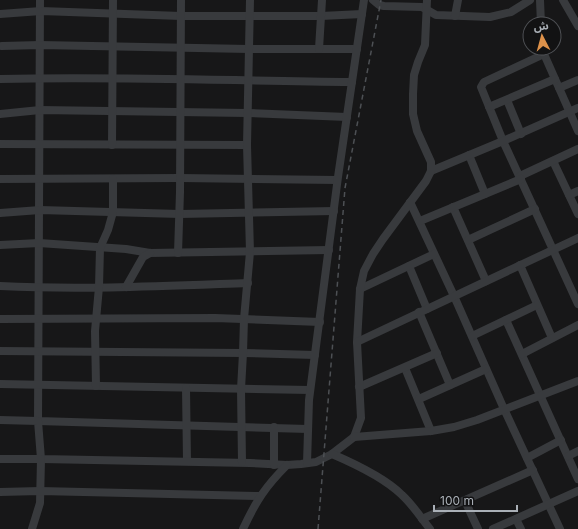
<svg xmlns="http://www.w3.org/2000/svg" width="578" height="529" viewBox="0 0 578 529" font-family="Inter,'Noto Sans Arabic',sans-serif">
	<style>
		.lines { fill: none; stroke-linecap: round; stroke-linejoin: round }
		.minor { stroke: #383a3d; stroke-width: 8 }
		.rail { stroke: #4d5054; stroke-width: 1.5; stroke-dasharray: 5 4; stroke-linecap: butt }
	</style>
	<rect width="100%" height="100%" fill="#171718"/>
	<g class="lines">
		<g class="minor">
			<path d="M40 0 38 421 308 429"/>
			<path d="M373 0 379 5 384 6 422 7 436 15 490 17 511 12 530 0"/>
			<path d="M540 0 541 24"/>
			<path d="M563 0 578 26"/>
			<path d="M0 14 41 11 181 16H321L362 14"/>
			<path d="M455 16 458 0"/>
			<path d="M2 46 40 45 249 49H357"/>
			<path d="M543 48 544 54 484 82 481 87 503 141 578 304"/>
			<path d="M319 49 322 0"/>
			<path d="M544 54 578 131"/>
			<path d="M0 79C117 76 235 81 352 82"/>
			<path d="M559 88 578 80"/>
			<path d="M507 100 521 134"/>
			<path d="M489 107 555 79"/>
			<path d="M0 114 40 110 247 113 347 117"/>
			<path d="M0 144 247 145"/>
			<path d="M112 145 113 0"/>
			<path d="M469 155 485 194"/>
			<path d="M553 161 578 214"/>
			<path d="M431 171 503 141 578 108"/>
			<path d="M520 176 578 149"/>
			<path d="M0 179 180 178 337 180"/>
			<path d="M569 195 578 191"/>
			<path d="M410 202 454 296 504 409 560 529"/>
			<path d="M453 207 486 281"/>
			<path d="M0 213 40 210 180 214 334 211"/>
			<path d="M420 221 521 179"/>
			<path d="M468 240 535 209"/>
			<path d="M0 245 39 243 126 249 150 253 329 250"/>
			<path d="M178 253 180 192 181 0"/>
			<path d="M520 265 552 338"/>
			<path d="M409 266 427 309"/>
			<path d="M0 286C83 290 165 286 248 283"/>
			<path d="M126 287 143 257 150 253"/>
			<path d="M360 289 434 254"/>
			<path d="M419 312 450 385"/>
			<path d="M0 319 215 318 320 322"/>
			<path d="M506 320 578 479"/>
			<path d="M472 336 537 305"/>
			<path d="M357 342 360 289 364 271 373 254 383 239 426 181 431 171V162L417 131 413 114V94L414 75 418 62 425 45 427 0"/>
			<path d="M0 351 243 353 315 355"/>
			<path d="M522 354 578 325"/>
			<path d="M405 368 431 431"/>
			<path d="M0 384 310 390"/>
			<path d="M96 386 95 331 99 287 100 248 108 230 113 212V179"/>
			<path d="M359 387 437 353"/>
			<path d="M186 388 187 461"/>
			<path d="M419 399 486 369"/>
			<path d="M0 420 38 421 41 459 250 463 287 465 301 464 316 462 332 454 354 437 361 418 357 342 578 238"/>
			<path d="M274 427V465"/>
			<path d="M354 437 431 431 454 427 477 420 578 381"/>
			<path d="M332 454C353 463 386 479 402 495 413 505 421 518 430 529"/>
			<path d="M568 456 578 451"/>
			<path d="M527 458 561 440"/>
			<path d="M0 459H41L40 503 32 529"/>
			<path d="M242 462 241 389 243 353 244 319 250 252 247 145 250 0"/>
			<path d="M307 463 309 400 338 177 364 0"/>
			<path d="M0 492 40 491 259 496"/>
			<path d="M465 501 478 529"/>
			<path d="M422 519 533 470"/>
			<path d="M516 519 521 529"/>
			<path d="M243 529C256 501 265 487 287 465"/>
			<path d="M493 529 578 491"/>
		</g>
		<path class="rail" d="M318 529 345 188 381 0"/>
	</g>
	<g transform="translate(542 36) rotate(354)"><circle r="19" fill="#121213" stroke="#4f5155"/>
	<path d="M0-3L7 15L0 10L-7 15Z" fill="#dd914a"/>
	<text y="-6" font-size="11" font-weight="bold" text-anchor="middle" fill="#aab0b7">ش</text>
	</g>
	<path d="M434 505v6h83v-6" fill="none" stroke="#aab0b7" stroke-width="2"/>
	<text x="440" y="505" font-size="12" fill="#aab0b7" stroke="#121213" stroke-width="3" paint-order="stroke">100 m</text>
</svg>
